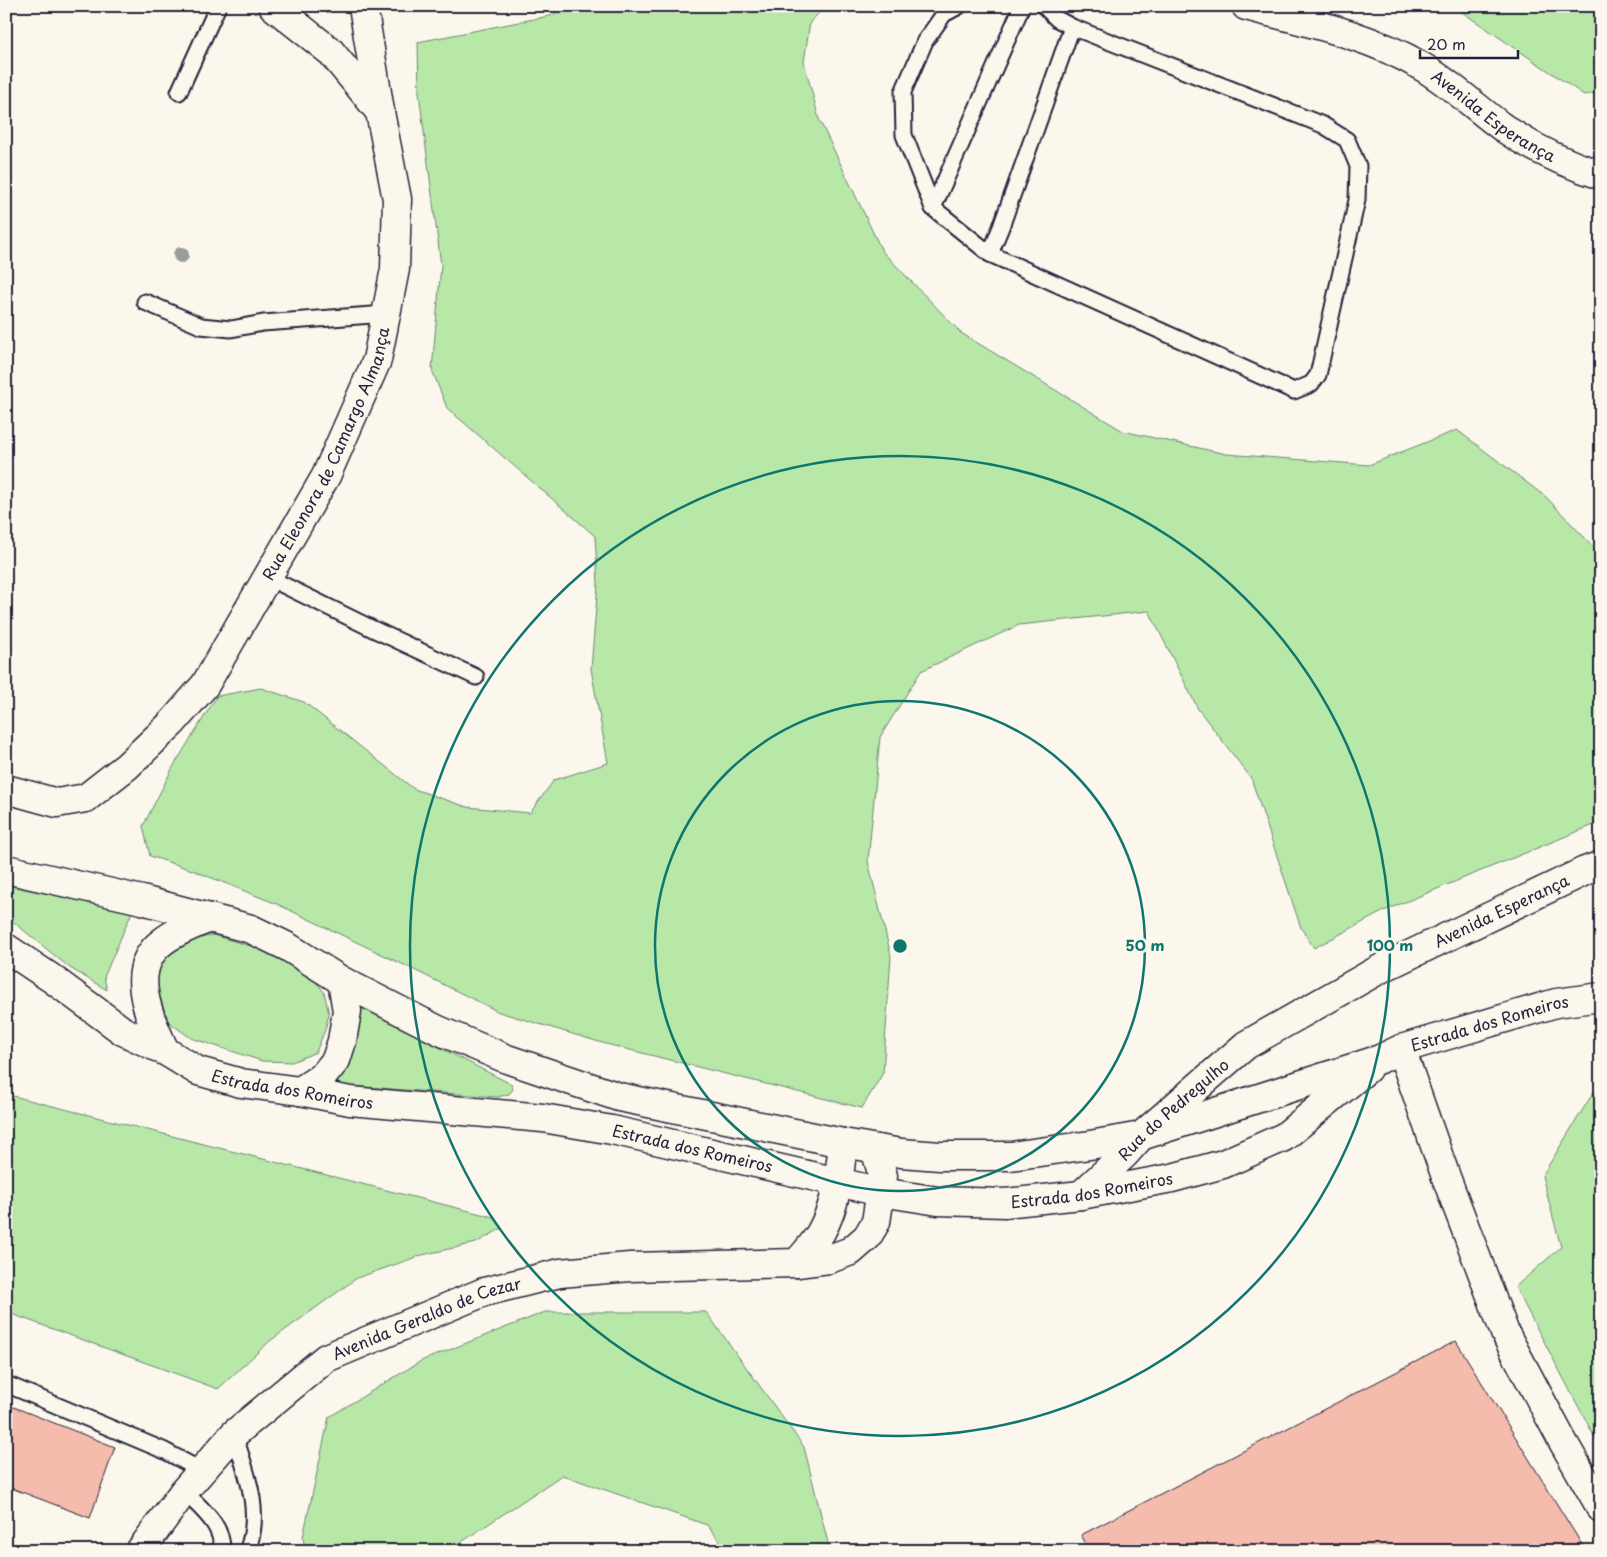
<svg xmlns="http://www.w3.org/2000/svg" width="1607" height="1557" viewBox="0 0 1607 1557" font-family="'Playpen Sans',sans-serif">
	<style>
		.green { fill: #b7e8a8; stroke: #6c8572 }
		.building { fill: #f5bbac; stroke: #22223b }
		.lines { fill: none; stroke-linecap: round; stroke-linejoin: round }
		.service-casing { stroke: #22223b; stroke-width: 19 }
		.minor-casing { stroke: #22223b; stroke-width: 31 }
		.primary-casing { stroke: #22223b; stroke-width: 31 }
		.service { stroke: #fbf7ec; stroke-width: 15 }
		.minor { stroke: #fbf7ec; stroke-width: 28 }
		.primary { stroke: #fbf7ec; stroke-width: 28 }
		.tree { fill: #989d9a }
		.ring { fill: none; stroke: #0f766e; stroke-width: 2.5 }
		.labels { text-anchor: middle; stroke-width: 5; stroke-linejoin: round; paint-order: stroke }
		.street-label { font-size: 16px; fill: #22223b; stroke: #fbf7ec }
		.centre { fill: #0f766e; stroke: #fbf7ec; stroke-width: 2.5 }
		.ring-label { font-size: 15px; text-anchor: middle; font-weight: bold; fill: #0f766e; stroke: #fbf7ec; stroke-width: 5; stroke-linejoin: round; paint-order: stroke }
	</style>
	<rect width="100%" height="100%" fill="#fbf7ec"/>
	<filter id="ink" filterUnits="userSpaceOnUse"><feTurbulence type="fractalNoise" baseFrequency=".02" numOctaves="2"/><feDisplacementMap in="SourceGraphic" scale="10" xChannelSelector="R" yChannelSelector="G"/><feConvolveMatrix kernelMatrix="1 2 1 2 8 2 1 2 1" color-interpolation-filters="sRGB"/></filter>
	<g filter="url(#ink)">
		<g class="green">
			<path d="M559 6H826L810 22 804 62 819 119 882 251 961 333 1123 431 1226 454 1369 465 1457 430 1546 497 1601 555V822L1388 909 1314 948 1301 928 1251 778 1198 709 1149 611 1019 625 921 671 880 737 868 861 891 956 883 1073 862 1108 606 1044 499 1012 400 963 277 904 192 870 150 856 143 826 173 767 217 696 261 688 304 702 414 789 467 807 530 813 554 780 608 763 591 669 598 583 595 536 447 408 432 370 441 265 419 93 418 42 554 15Z"/>
			<path d="M1453 6H1601V92L1584 95Z"/>
			<path d="M6 885 132 912 104 977 107 990 70 968 6 916Z"/>
			<path d="M213 935 267 951 294 963 313 978 324 992 329 1014 325 1030 316 1052 292 1062 262 1061 191 1038 163 1018 153 995 159 955 188 941Z"/>
			<path d="M358 1002 425 1040 511 1084 513 1089 509 1094 498 1097 339 1085 334 1077Z"/>
			<path d="M1601 1092V1449L1515 1287 1561 1247 1542 1176 1593 1093Z"/>
			<path d="M13 1096 493 1217 502 1228 476 1243 422 1255 357 1278 270 1341 218 1389 6 1312V1119Z"/>
			<path d="M545 1312H706L804 1447 830 1551H728L707 1525 562 1475 448 1551H305L303 1537 329 1417 421 1361Z"/>
		</g>
		<g class="building">
			<path d="M1456 1341 1586 1551H1090L1081 1535Z"/>
			<path d="M6 1404 115 1447 90 1518 6 1486Z"/>
		</g>
		<g class="lines">
			<defs>
				<g id="service">
					<path d="M959 6 944 14 925 41 903 92 904 135 933 208 990 254 1294 391 1311 384 1318 375 1357 200 1358 166 1347 140 1323 125 1072 27 1057 19 1044 6"/>
					<path d="M179 92 218 6"/>
					<path d="M933 208 1022 6"/>
					<path d="M990 254 1001 227 1072 27"/>
					<path d="M145 302 201 326 231 329 263 323 386 314"/>
					<path d="M267 577 373 629 476 677"/>
					<path d="M6 1384 165 1451 202 1471"/>
					<path d="M234 1434C246 1472 263 1512 247 1551"/>
					<path d="M184 1491C201 1509 223 1524 222 1551"/>
				</g>
				<g id="minor">
					<path d="M363 6 380 111"/>
					<path id="s1" d="M1246 6C1305 22 1367 34 1421 66 1450 83 1475 107 1502 127 1532 148 1566 164 1601 175"/>
					<path id="s2" d="M6 789 57 803 86 798 127 766 172 723 205 685 326 476 377 360 395 269 397 199 380 112 331 52 273 6"/>
					<path d="M1401 1049 1446 1177 1505 1333 1562 1440 1601 1508"/>
					<path id="s3" d="M1081 1195 1125 1154 1141 1136 1246 1045 1380 969 1585 871 1601 865"/>
					<path d="M797 1263C805 1253 815 1243 821 1232 836 1205 840 1173 843 1143"/>
					<path id="s4" d="M140 1551 184 1491 234 1434 326 1358 484 1292 560 1273 630 1267 797 1263 829 1259 851 1251 867 1237 876 1222 883 1176 875 1149"/>
				</g>
				<g id="primary">
					<path id="s5" d="M6 869 142 900 251 929 288 947 342 981 438 1030 507 1059 619 1097 843 1143 901 1153 940 1156H1011L1090 1145 1141 1136 1380 1059 1401 1049 1556 1003 1601 997"/>
					<path id="s6" d="M6 948 51 978 123 1031 165 1051 198 1071 241 1083 300 1091 350 1101 543 1118 612 1130 881 1192 938 1201 1005 1203 1081 1195 1172 1178 1223 1164 1284 1137 1367 1069"/>
					<path d="M165 1051C150 1018 126 970 162 942 176 931 193 925 210 918"/>
					<path d="M300 1091 323 1076 336 1060 342 1041 347 1011 342 981"/>
				</g>
			</defs>
			<use href="#service" class="service-casing"/>
			<use href="#minor" class="minor-casing"/>
			<use href="#primary" class="primary-casing"/>
			<use href="#service" class="service"/>
			<use href="#minor" class="minor"/>
			<use href="#primary" class="primary"/>
		</g>
		<circle class="tree" cx="181" cy="255" r="8"/>
	</g>
	<g class="ring">
		<circle cx="900" cy="946" r="245"/>
		<circle cx="900" cy="946" r="490"/>
	</g>
	<g class="labels">
		<g class="street-label">
			<text dy="6" stroke="none"><textPath href="#s1" startOffset="274">Avenida Esperança</textPath></text>
			<text dy="6" stroke="none"><textPath href="#s2" startOffset="509">Rua Eleonora de Camargo Almança</textPath></text>
			<text dy="6" stroke="none"><textPath href="#s3" startOffset="512">Avenida Esperança</textPath></text>
			<text dy="6" stroke="none"><textPath href="#s5" startOffset="1554">Estrada dos Romeiros</textPath></text>
			<text dy="6" stroke="none"><textPath href="#s6" startOffset="325">Estrada dos Romeiros</textPath></text>
			<text dy="6" stroke="none"><textPath href="#s3" startOffset="126">Rua do Pedregulho</textPath></text>
			<text dy="6" stroke="none"><textPath href="#s6" startOffset="730">Estrada dos Romeiros</textPath></text>
			<text dy="6" stroke="none"><textPath href="#s6" startOffset="1136">Estrada dos Romeiros</textPath></text>
			<text dy="6" stroke="none"><textPath href="#s4" startOffset="378">Avenida Geraldo de Cezar</textPath></text>
		</g>
	</g>
	<circle cx="900" cy="946" r="8" class="centre"/>
	<g class="ring-label">
		<text x="1145" y="951">50 m</text>
		<text x="1390" y="951">100 m</text>
	</g>
	<rect width="1607" height="1557" fill="none" stroke="#fbf7ec" stroke-width="25"/>
	<rect x="12" y="12" width="1582" height="1532" fill="none" stroke="#22223b" stroke-width="2" filter="url(#ink)"/>
	<path d="M1420 50v8h98v-8" fill="none" stroke="#22223b" stroke-width="2.5"/>
	<text x="1427" y="50" font-size="15" fill="#22223b" stroke="#fbf7ec" stroke-width="4" paint-order="stroke">20 m</text>
</svg>
